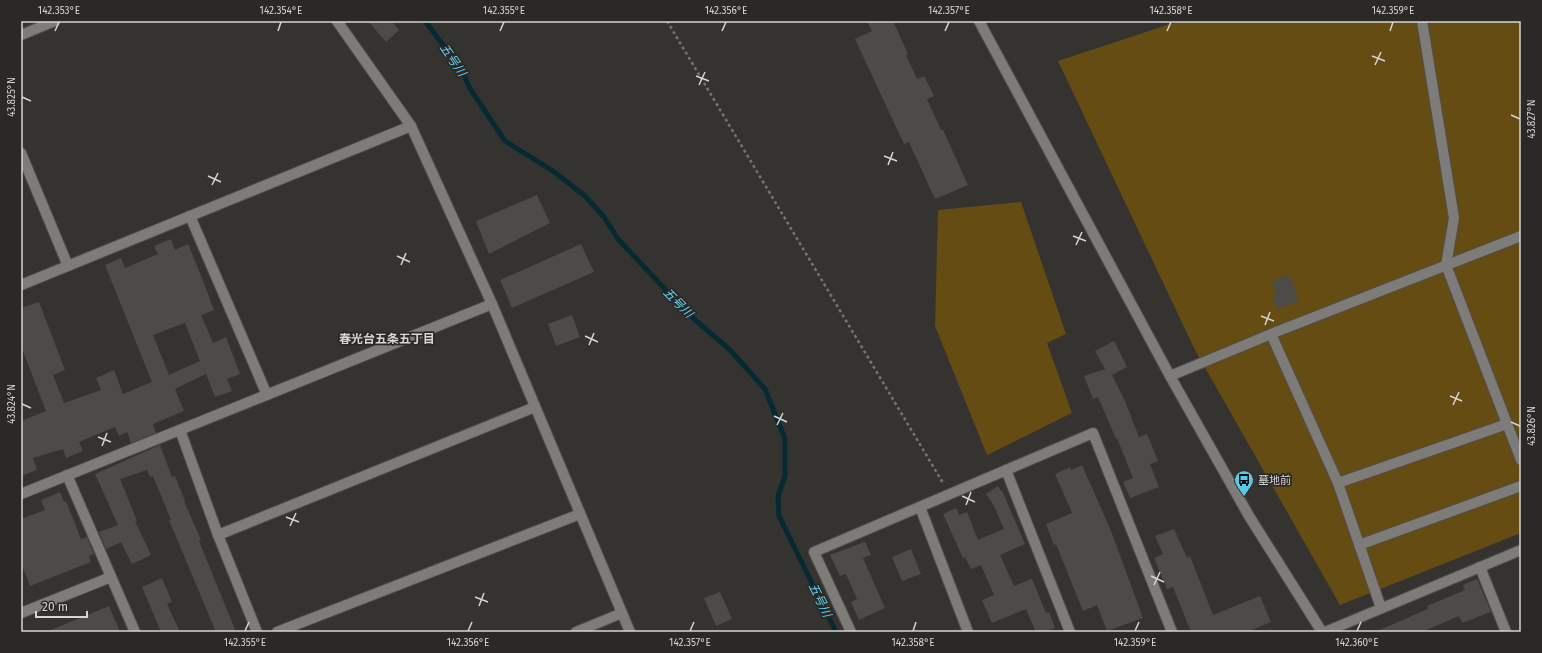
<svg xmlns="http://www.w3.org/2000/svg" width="1542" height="653" viewBox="0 0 1542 653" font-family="'Fira Sans','Noto Sans JP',sans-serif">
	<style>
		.green { fill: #654c13 }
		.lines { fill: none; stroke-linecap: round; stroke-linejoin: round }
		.stream { stroke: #062932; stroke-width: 5 }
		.building { fill: #4d4b48; fill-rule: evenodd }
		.minor-casing { stroke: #504f4c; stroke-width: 12 }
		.path { stroke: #757471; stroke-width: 2.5; stroke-dasharray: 3 3; stroke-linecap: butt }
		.minor { stroke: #7d7c79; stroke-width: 10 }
		.ticks { fill: none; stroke: #d6d5d3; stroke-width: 1.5 }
		.labels { text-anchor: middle; stroke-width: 3.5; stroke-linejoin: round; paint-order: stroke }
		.poi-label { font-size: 11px; fill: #d6d5d3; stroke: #2a2926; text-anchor: start }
		.water-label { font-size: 12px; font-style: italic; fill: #67d3f4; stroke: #2a2926 }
		.neighbourhood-label { font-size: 12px; font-weight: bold; fill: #d6d5d3; stroke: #2a2926 }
		.neatline { fill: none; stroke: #d6d5d3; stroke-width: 1.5 }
		.ticks-label { font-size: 10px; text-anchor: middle; fill: #d6d5d3 }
	</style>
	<rect width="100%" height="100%" fill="#343330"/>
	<g class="green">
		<path d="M1179 21H1521V533L1340 605 1195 350 1058 61Z"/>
		<path d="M1021 202 1066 334 1047 343 1072 413 987 455 935 326 938 210Z"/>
	</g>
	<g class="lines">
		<path class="stream" d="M425 21 462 70 469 87 505 141 553 171 585 196 604 217 618 239 664 288 678 305 730 350 765 389 785 439V476L778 496 779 516 836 632"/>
	</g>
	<g class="building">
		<path d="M368 21H391L399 30 386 42Z"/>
		<path d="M867 21H893L908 54 906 55 917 79 924 76 934 96 927 99 941 130H943L968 185 935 199 909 142 904 144 855 39 872 31Z"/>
		<path d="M537 195 550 223 489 254 476 221Z"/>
		<path d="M171 239 175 250 188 244 202 278 214 310 201 315 213 343 226 337 240 374 227 379 232 391 215 397 206 374 175 389 184 411 153 424 156 433 131 443 127 432 119 436 115 427 79 442 83 451 66 458 63 449 33 458 37 470 21 476V421L46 411 21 346V308L39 302 65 370 53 375 64 403 101 390 96 378 114 370 123 394 152 382 105 265 121 258 125 268 158 254 154 246ZM185 323 200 361 169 375 153 335Z"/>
		<path d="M581 244 594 272 512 308 500 280Z"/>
		<path d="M1289 275 1299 301 1277 309 1272 296 1277 294 1272 281Z"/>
		<path d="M572 315 580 337 556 346 548 324Z"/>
		<path d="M1114 341 1127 367 1112 375 1125 401 1139 437 1147 434 1158 461 1150 464 1159 487 1130 498 1123 482 1133 478 1117 438 1116 439 1098 397 1093 399 1084 376 1105 369 1095 351Z"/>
		<path d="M160 445 172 477 175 476 185 501H184L201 540 199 541 236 632H216L169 520H171L153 476 150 477 147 470 120 479 137 521H135L151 555 132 564 121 542 106 549 99 532 118 525 95 474Z"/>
		<path d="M1082 465 1111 531 1143 618 1107 631 1097 605 1083 611 1056 544 1054 545 1046 524 1072 513 1055 474 1070 467 1071 470Z"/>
		<path d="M998 486 1003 493 1025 544 1000 555 1014 586 1032 579 1046 613 1049 612 1055 628 1045 632H1036L1026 609 992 623 982 600 994 595 981 565 971 569 965 557 963 558 943 514 956 508 959 515 967 512 978 540 1004 529 993 504 986 494Z"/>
		<path d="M60 492 64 502 66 501 81 539 87 537 94 554 89 556 91 562 30 586 21 563V519L45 510 41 500Z"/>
		<path d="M1174 529 1187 558 1190 556 1213 615 1260 596 1271 622 1247 632H1191L1173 587 1167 589 1154 558 1163 554 1155 536Z"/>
		<path d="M865 542 871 555 863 558 885 608 859 620 851 602 857 599 846 574 840 576 830 555Z"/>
		<path d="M911 549 921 574 902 581 892 557Z"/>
		<path d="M162 578 172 602 167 604 180 632H161L142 587Z"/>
		<path d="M1477 579 1491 612 1462 623 1459 616 1422 632H1375L1428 609 1427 606 1465 590 1463 585Z"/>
		<path d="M720 592 732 619 716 626 704 598Z"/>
		<path d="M109 606 120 632H46Z"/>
	</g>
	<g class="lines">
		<defs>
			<g id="minor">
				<path d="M337 21 411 126 492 304 630 632"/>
				<path d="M979 21 1170 376 1249 516 1322 632"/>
				<path d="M1422 21 1454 218 1446 265 1521 460"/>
				<path d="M21 35 55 21"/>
				<path d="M21 153 68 266"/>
				<path d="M190 216 267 395"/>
				<path d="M21 285 411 126"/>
				<path d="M1271 334 1338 483 1381 608"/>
				<path d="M1170 376 1271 334 1521 236"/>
				<path d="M180 430 218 535 257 632"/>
				<path d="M1006 470 1070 632"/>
				<path d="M67 475 135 632"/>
				<path d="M1338 483 1507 424"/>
				<path d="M21 494 492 304"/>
				<path d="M920 507 968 632"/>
				<path d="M218 535 535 407"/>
				<path d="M1359 545 1521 486"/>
				<path d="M1480 567 1506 632"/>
				<path d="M21 613 111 577"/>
				<path d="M277 632 580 514"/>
				<path d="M576 632 622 613"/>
				<path d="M851 632 814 552 1093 433 1172 632"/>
				<path d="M1325 632 1521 550"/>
			</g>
		</defs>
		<use href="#minor" class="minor-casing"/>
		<path class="path" d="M667 21 943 483"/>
		<use href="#minor" class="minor"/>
	</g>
	<path class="ticks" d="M55 31 59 22M278 31 281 22M500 31 504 22M722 31 726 22M945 31 949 22M1167 31 1171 22M1390 31 1393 22M1372 56 1385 61M1375 65 1381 52M696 76 709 81M699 85 705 72M22 97 31 101M1511 115 1520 119M884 156 897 161M888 165 893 152M208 176 221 182M212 185 218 173M1073 236 1086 241M1076 245 1082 232M397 256 410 262M401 265 406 253M1261 316 1274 321M1265 325 1270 312M585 336 598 342M589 345 594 333M1450 396 1462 401M22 404 31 408M1453 405 1459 392M774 416 787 422M1511 422 1520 426M777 425 783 413M98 437 111 442M102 446 107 433M962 496 975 502M966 505 971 492M286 517 299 522M290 526 296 513M1151 576 1164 582M1154 585 1160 572M475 597 488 602M479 606 484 593M245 631 249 622M468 631 472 622M690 631 694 622M913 631 916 622M1135 631 1139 622M1357 631 1361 622"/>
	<defs>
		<symbol id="bus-pin" viewBox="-11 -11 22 30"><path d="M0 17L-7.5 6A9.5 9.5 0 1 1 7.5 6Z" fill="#5cc7e7" stroke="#2a2926"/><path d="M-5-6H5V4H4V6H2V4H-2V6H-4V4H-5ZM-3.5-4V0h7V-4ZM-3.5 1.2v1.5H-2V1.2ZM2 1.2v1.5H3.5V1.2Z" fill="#111"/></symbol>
	</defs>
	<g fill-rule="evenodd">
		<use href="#bus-pin" x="1233" y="469" width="22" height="30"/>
	</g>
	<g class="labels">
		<g class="poi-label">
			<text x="1258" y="484">墓地前</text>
		</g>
		<g class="water-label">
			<text transform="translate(453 60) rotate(56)" y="4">五号川</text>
			<text transform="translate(678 303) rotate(45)" y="4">五号川</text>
			<text transform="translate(820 600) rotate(64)" y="4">五号川</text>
		</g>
		<g class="neighbourhood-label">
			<text x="387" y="343">春光台五条五丁目</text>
		</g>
	</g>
	<rect width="1542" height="653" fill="none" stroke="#2a2926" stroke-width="44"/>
	<path d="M36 611v6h51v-6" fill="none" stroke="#d6d5d3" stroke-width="2"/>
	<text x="42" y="611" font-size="12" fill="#d6d5d3" stroke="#2a2926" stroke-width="3" paint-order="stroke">20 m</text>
	<rect x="22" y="22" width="1498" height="609" class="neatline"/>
	<g class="ticks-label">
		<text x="59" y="14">142.353°E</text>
		<text x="281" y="14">142.354°E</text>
		<text x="504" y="14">142.355°E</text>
		<text x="726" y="14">142.356°E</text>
		<text x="949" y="14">142.357°E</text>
		<text x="1171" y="14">142.358°E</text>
		<text x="1393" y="14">142.359°E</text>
		<text transform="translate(11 97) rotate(-90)" y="4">43.825°N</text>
		<text transform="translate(1531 119) rotate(-90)" y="4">43.827°N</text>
		<text transform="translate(11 404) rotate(-90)" y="4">43.824°N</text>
		<text transform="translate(1531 426) rotate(-90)" y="4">43.826°N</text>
		<text x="245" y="646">142.355°E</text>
		<text x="468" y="646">142.356°E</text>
		<text x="690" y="646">142.357°E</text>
		<text x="913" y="646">142.358°E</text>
		<text x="1135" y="646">142.359°E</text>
		<text x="1357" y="646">142.360°E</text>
	</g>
</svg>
